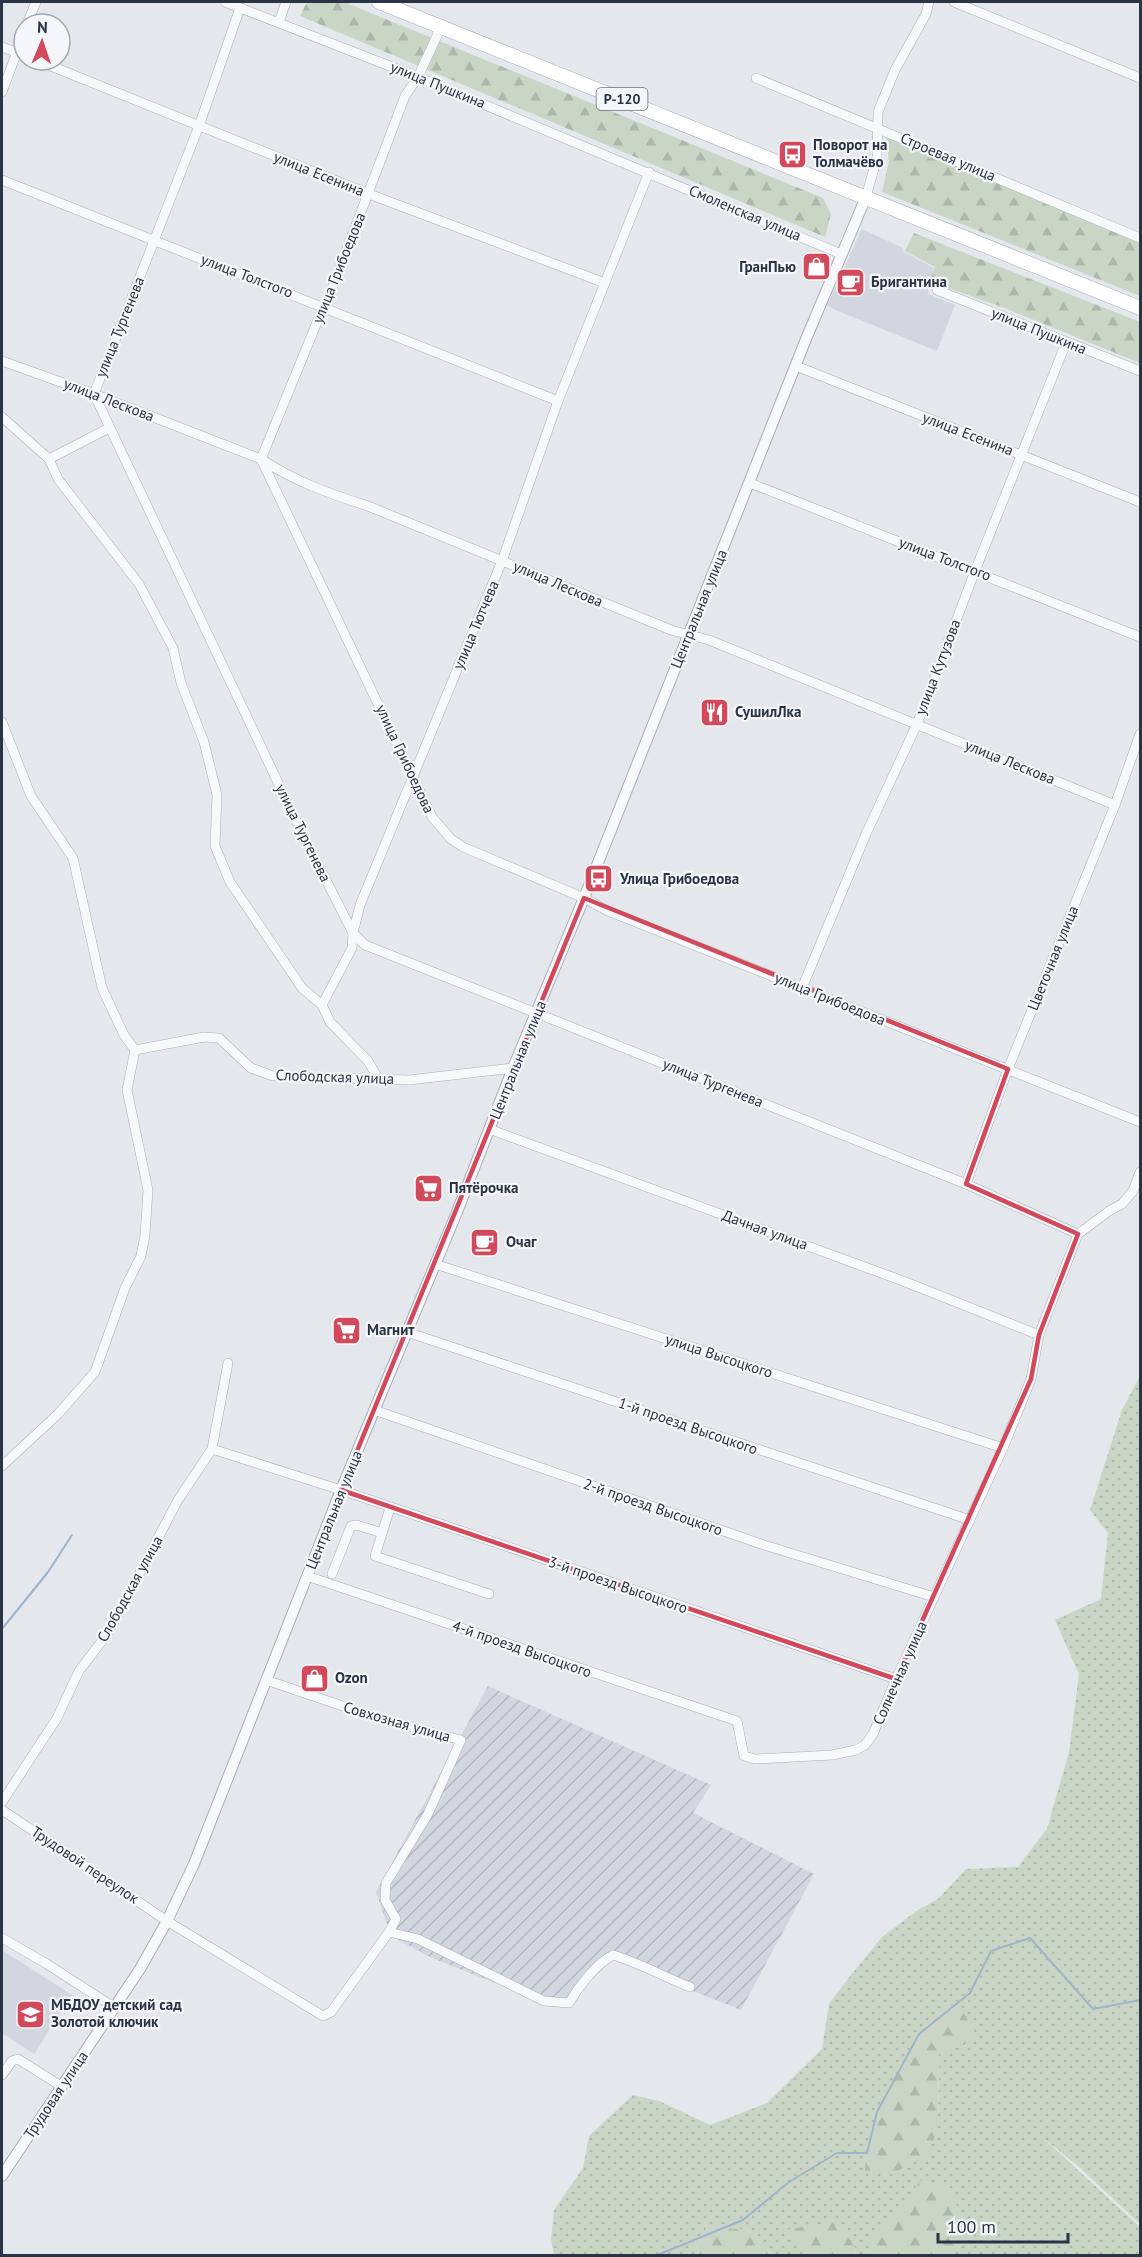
<svg xmlns="http://www.w3.org/2000/svg" width="1142" height="2257" viewBox="0 0 1142 2257" font-family="'PT Sans',sans-serif">
	<style>
		.built { fill: #d2d6de }
		.industrial { fill: url(#industrial-furrows) }
		.grass { fill: url(#grass-dots); fill-rule: evenodd }
		.forest { fill: url(#forest-firs) }
		.lines { fill: none; stroke-linecap: round; stroke-linejoin: round }
		.stream { stroke: #9fb4cc; stroke-width: 2 }
		.minor-casing { stroke: #a9aeb7; stroke-width: 10 }
		.tertiary-casing { stroke: #a9aeb7; stroke-width: 12 }
		.primary-casing { stroke: #a3abb8; stroke-width: 15 }
		.minor { stroke: #f7f8fa; stroke-width: 9 }
		.tertiary { stroke: #f7f8fa; stroke-width: 10 }
		.primary { stroke: #fff; stroke-width: 14 }
		.marked { fill: none; stroke: #d1495b; stroke-width: 4.5; stroke-linejoin: round }
		.labels { text-anchor: middle; stroke-width: 4.5; stroke-linejoin: round; paint-order: stroke }
		.shield { fill: #f4f6f9; stroke: #676e7b; stroke-width: 1.5 }
		.shield-label { font-size: 14px; font-weight: bold; fill: #2b3445 }
		.street-label { font-size: 15px; fill: #2b3445; stroke: #f4f6f9 }
		.poi-label { font-size: 15px; font-weight: bold; fill: #2b3445; stroke: #f4f6f9; text-anchor: start }
	</style>
	<defs>
		<pattern id="industrial-furrows" width="10" height="10" patternUnits="userSpaceOnUse" patternTransform="scale(1.5)"><rect width="10" height="10" fill="#d2d6de"/><path d="M-1 1l2-2M0 10L10 0M9 11l2-2" fill="none" stroke="#b4b8c0"/></pattern>
		<pattern id="grass-dots" width="8" height="8" patternUnits="userSpaceOnUse" patternTransform="scale(1.5)"><rect width="8" height="8" fill="#c9d6c5"/><path d="M2 2h.1M6 6h.1" fill="none" stroke="#adb8ab" stroke-width="1.8" stroke-linecap="round"/></pattern>
		<pattern id="forest-firs" width="22" height="20" patternUnits="userSpaceOnUse" patternTransform="scale(1.5)"><rect width="22" height="20" fill="#c9d6c5"/><path d="M5 1l3.5 6h-7zM16 11l3.5 6h-7z" fill="#adb8ab"/></pattern>
	</defs>
	<rect width="100%" height="100%" fill="#e4e7ec"/>
	<g class="built">
		<path d="M862 229 903 248 904 252 934 268 929 279 928 294 955 305 937 351 833 309 827 305Z"/>
		<path d="M2 1950 72 1995 34 2054 2 2033Z"/>
	</g>
	<path class="industrial" d="M488 1686 711 1785 693 1813 814 1874 741 2010 612 1959 569 2003 550 2005 432 1958 391 1936 376 1892Z"/>
	<path class="grass" d="M1140 1376V2224L1078 2166 1043 2138 1140 2227V2255H950L974 2234 871 2243 872 2255H855L856 2249 785 2230 810 2255H773L747 2230 707 2226 693 2255 554 2256 551 2238 554 2210 583 2168 589 2136 633 2095 659 2101 710 2125 767 2103 822 2049 829 2004 847 1980 882 1937 918 1910 938 1899 966 1869 1018 1867 1047 1829 1069 1752 1079 1674 1055 1620 1101 1599 1108 1533 1090 1510 1122 1410ZM919 2034 939 2054 938 2129 866 2171C866 2121 896 2077 919 2034Z"/>
	<g class="forest">
		<path d="M307 2H344L823 198 831 214 825 237 300 16Z"/>
		<path d="M886 133 1123 234 1140 243V296L882 192 889 161Z"/>
		<path d="M914 233 1140 322V363L1002 307 945 287 930 279 935 267 905 251Z"/>
		<path d="M956 2000 979 2039 939 2054 938 2129 926 2157 891 2174 865 2171 867 2153 877 2112 919 2034Z"/>
		<path d="M922 2179 946 2186 974 2234 950 2255H872L870 2243Z"/>
		<path d="M838 2221 856 2249 855 2255H810L784 2230Z"/>
		<path d="M707 2226 747 2230 773 2255H693Z"/>
	</g>
	<g class="lines">
		<g class="stream">
			<path d="M2 1629 48 1572 72 1535"/>
			<path d="M655 2256 743 2220 789 2182 837 2153H867L877 2112 919 2034 970 1993 991 1951 1030 1938 1093 2009 1140 2000"/>
		</g>
		<defs>
			<g id="minor">
				<path d="M225 2 418 77 841 254"/>
				<path d="M954 2 1140 78"/>
				<path d="M240 8 199 126 94 394 300 829 353 933 365 945 966 1184 1078 1234"/>
				<path d="M279 22 286 2"/>
				<path d="M27 24 36 2"/>
				<path d="M441 27 418 77 405 96 325 307 320 315 261 459 432 817 451 839 463 847 584 898 608 911 1140 1122"/>
				<path d="M2 47 24 55"/>
				<path d="M36 60 369 194 605 283"/>
				<path d="M756 78 1140 238"/>
				<path d="M2 92 24 33"/>
				<path d="M2 180 558 401"/>
				<path d="M866 197 877 158 878 112 895 70 926 14 929 2"/>
				<path d="M937 290 1140 371"/>
				<path d="M2 361 94 394 261 459C294 481 330 494 368 506L671 630 709 640 1115 805"/>
				<path d="M796 366 1140 502"/>
				<path d="M2 417 49 459 58 479 139 584 173 648 181 683 204 742 217 795 215 846 230 882 302 988 322 1005 330 1022 368 1061 378 1078"/>
				<path d="M49 459 109 428"/>
				<path d="M750 483 1140 637"/>
				<path d="M2 722 31 796 73 858 102 988 124 1035 135 1050 204 1037 219 1038 251 1068 273 1076 409 1080 513 1068"/>
				<path d="M802 988 866 834 917 724 975 571 1066 343"/>
				<path d="M322 1005 352 948 353 933 360 905 502 561 558 401 649 172"/>
				<path d="M489 1129 903 1281 1039 1335"/>
				<path d="M966 1184 1008 1069 1115 805 1140 734"/>
				<path d="M435 1264 1003 1448"/>
				<path d="M407 1332 970 1520"/>
				<path d="M374 1410 764 1545 934 1597"/>
				<path d="M212 1449 341 1490 896 1679"/>
				<path d="M2 1466 58 1414 95 1372 125 1288 141 1256 145 1235 148 1190 127 1090 135 1050"/>
				<path d="M390 1508 375 1556 489 1594"/>
				<path d="M332 1574 351 1526 357 1525 382 1533"/>
				<path d="M307 1576 737 1721 744 1756 755 1759 832 1755 856 1750 865 1745 873 1734 896 1679 1003 1448 1031 1379 1039 1335 1078 1234 1109 1211 1122 1204 1133 1191 1140 1172"/>
				<path d="M266 1680 378 1718 461 1740 428 1814 386 1883 385 1900 396 1919 389 1932"/>
				<path d="M2 1802 57 1718 79 1671 108 1633 178 1500 212 1449 228 1363"/>
				<path d="M2 1810 167 1921 323 2016 331 2012 389 1932 418 1939 544 2001 569 2003C579 1986 596 1964 613 1955 640 1963 664 1977 690 1987"/>
				<path d="M2 1938 47 1964 115 2008"/>
				<path d="M2 2075 12 2061 18 2059 61 2086"/>
			</g>
			<path id="tertiary" d="M2 2176 140 1969 167 1921 194 1864 341 1490 457 1212 513 1068 584 898 806 339 866 197"/>
			<path id="primary" d="M379 2 1140 308"/>
		</defs>
		<use href="#minor" class="minor-casing"/>
		<use href="#tertiary" class="tertiary-casing"/>
		<use href="#primary" class="primary-casing"/>
		<use href="#minor" class="minor"/>
		<use href="#tertiary" class="tertiary"/>
		<use href="#primary" class="primary"/>
	</g>
	<path class="marked" d="M584 898 1008 1069 966 1184 1078 1234 1039 1335 1031 1379 896 1679 341 1490Z"/>
	<defs>
		<symbol id="bus-square" viewBox="-11 -11 22 22"><rect x="-9" y="-9" width="18" height="18" rx="4" fill="#d1495b" stroke="#f4f6f9"/><path d="M-5-6H5V4H4V6H2V4H-2V6H-4V4H-5ZM-3.5-4V0h7V-4ZM-3.5 1.2v1.5H-2V1.2ZM2 1.2v1.5H3.5V1.2Z" fill="#fff"/></symbol>
		<symbol id="shop-square" viewBox="-11 -11 22 22"><rect x="-9" y="-9" width="18" height="18" rx="4" fill="#d1495b" stroke="#f4f6f9"/><path d="M-5-2.5h2.3a2.7 3.5 0 0 1 5.4 0H5L5.5 6h-11ZM-1.5-2.5h3a1.5 2.3 0 0 0-3 0Z" fill="#fff"/></symbol>
		<symbol id="cafe-square" viewBox="-11 -11 22 22"><rect x="-9" y="-9" width="18" height="18" rx="4" fill="#d1495b" stroke="#f4f6f9"/><path d="M-5.5-4.5H6V0H3Q3 3.5 0 3.5H-2.5Q-5.5 3.5-5.5 0ZM3-3.2v2h1.7v-2ZM-6 4.5H4V6H-6Z" fill="#fff"/></symbol>
		<symbol id="restaurant-square" viewBox="-11 -11 22 22"><rect x="-9" y="-9" width="18" height="18" rx="4" fill="#d1495b" stroke="#f4f6f9"/><path d="M-5-6h1v4h1v-4h1v4h1v-4h1v5L-1.5 .5V6h-2V.5L-5-1ZM5-6V6H3V1.5H1.5Q1.5-4 5-6Z" fill="#fff"/></symbol>
		<symbol id="supermarket-square" viewBox="-11 -11 22 22"><rect x="-9" y="-9" width="18" height="18" rx="4" fill="#d1495b" stroke="#f4f6f9"/><path d="M-6-5.5h2.5l.6 2H6L4.5 2H-2.5L-4.4-4H-6ZM-1.5 3.2a1.3 1.3 0 1 0 .1 0ZM3 3.2a1.3 1.3 0 1 0 .1 0Z" fill="#fff"/></symbol>
		<symbol id="school-square" viewBox="-11 -11 22 22"><rect x="-9" y="-9" width="18" height="18" rx="4" fill="#d1495b" stroke="#f4f6f9"/><path d="M0-5L7-2L0 1L-7-2ZM-4 1L0 2.5L4 1V4Q0 6-4 4Z" fill="#fff"/></symbol>
	</defs>
	<g fill-rule="evenodd">
		<use href="#bus-square" x="776" y="138" width="33" height="33"/>
		<use href="#shop-square" x="800" y="250" width="33" height="33"/>
		<use href="#cafe-square" x="834" y="266" width="33" height="33"/>
		<use href="#restaurant-square" x="698" y="696" width="33" height="33"/>
		<use href="#bus-square" x="582" y="862" width="33" height="33"/>
		<use href="#supermarket-square" x="412" y="1172" width="33" height="33"/>
		<use href="#cafe-square" x="468" y="1226" width="33" height="33"/>
		<use href="#supermarket-square" x="330" y="1314" width="33" height="33"/>
		<use href="#shop-square" x="298" y="1662" width="33" height="33"/>
		<use href="#school-square" x="14" y="1998" width="33" height="33"/>
	</g>
	<g class="labels">
		<rect class="shield" x="596.5" y="88" width="51" height="22" rx="4.5"/>
		<g class="shield-label">
			<text x="622" y="104">Р-120</text>
		</g>
		<g class="street-label">
			<text transform="translate(438 85) rotate(22)" y="5">улица Пушкина</text>
			<text transform="translate(948 157) rotate(23)" y="5">Строевая улица</text>
			<text transform="translate(319 174) rotate(22)" y="5">улица Есенина</text>
			<text transform="translate(745 213) rotate(23)" y="5">Смоленская улица</text>
			<text transform="translate(339 268) rotate(-68)" y="5">улица Грибоедова</text>
			<text transform="translate(247 276) rotate(21)" y="5">улица Толстого</text>
			<text transform="translate(120 327) rotate(-68)" y="5">улица Тургенева</text>
			<text transform="translate(1039 331) rotate(22)" y="5">улица Пушкина</text>
			<text transform="translate(109 400) rotate(21)" y="5">улица Лескова</text>
			<text transform="translate(968 434) rotate(21)" y="5">улица Есенина</text>
			<text transform="translate(945 559) rotate(21)" y="5">улица Толстого</text>
			<text transform="translate(558 584) rotate(23)" y="5">улица Лескова</text>
			<text transform="translate(699 609) rotate(-68)" y="5">Центральная улица</text>
			<text transform="translate(476 625) rotate(-67)" y="5">улица Тютчева</text>
			<text transform="translate(938 667) rotate(-69)" y="5">улица Кутузова</text>
			<text transform="translate(405 759) rotate(65)" y="5">улица Грибоедова</text>
			<text transform="translate(1010 762) rotate(22)" y="5">улица Лескова</text>
			<text transform="translate(303 833) rotate(64)" y="5">улица Тургенева</text>
			<text transform="translate(1053 958) rotate(-68)" y="5">Цветочная улица</text>
			<text transform="translate(830 999) rotate(22)" y="5">улица Грибоедова</text>
			<text transform="translate(518 1060) rotate(-68)" y="5">Центральная улица</text>
			<text transform="translate(335 1077) rotate(2)" y="5">Слободская улица</text>
			<text transform="translate(713 1083) rotate(22)" y="5">улица Тургенева</text>
			<text transform="translate(765 1230) rotate(20)" y="5">Дачная улица</text>
			<text transform="translate(719 1356) rotate(18)" y="5">улица Высоцкого</text>
			<text transform="translate(688 1426) rotate(19)" y="5">1-й проезд Высоцкого</text>
			<text transform="translate(653 1507) rotate(19)" y="5">2-й проезд Высоцкого</text>
			<text transform="translate(334 1510) rotate(-68)" y="5">Центральная улица</text>
			<text transform="translate(618 1585) rotate(19)" y="5">3-й проезд Высоцкого</text>
			<text transform="translate(130 1589) rotate(-61)" y="5">Слободская улица</text>
			<text transform="translate(522 1649) rotate(19)" y="5">4-й проезд Высоцкого</text>
			<text transform="translate(900 1673) rotate(-66)" y="5">Солнечная улица</text>
			<text transform="translate(397 1722) rotate(16)" y="5">Совхозная улица</text>
			<text transform="translate(85 1865) rotate(34)" y="5">Трудовой переулок</text>
			<text transform="translate(56 2095) rotate(-56)" y="5">Трудовая улица</text>
		</g>
		<g class="poi-label">
			<text x="813" y="150">Поворот на<tspan x="813" dy="17">Толмачёво</tspan></text>
			<text x="796" y="272" text-anchor="end">ГранПью</text>
			<text x="871" y="287">Бригантина</text>
			<text x="735" y="717">СушилЛка</text>
			<text x="620" y="884">Улица Грибоедова</text>
			<text x="449" y="1193">Пятёрочка</text>
			<text x="506" y="1247">Очаг</text>
			<text x="367" y="1335">Магнит</text>
			<text x="335" y="1683">Ozon</text>
			<text x="51" y="2010">МБДОУ детский сад<tspan x="51" dy="17">Золотой ключик</tspan></text>
		</g>
	</g>
	<rect width="1142" height="2257" fill="none" stroke="#2b3445" stroke-width="6"/>
	<g transform="translate(42 42) rotate(2)"><circle r="28" fill="#f4f6f9" stroke="#a4a8b1" stroke-width="1.5"/>
	<path d="M0-4.5L10 22L0 15L-10 22Z" fill="#d1495b"/>
	<text y="-9" font-size="16" font-weight="bold" text-anchor="middle" fill="#2b3445">N</text>
	</g>
	<path d="M938 2233v9h130v-9" fill="none" stroke="#2b3445" stroke-width="3"/>
	<text x="947" y="2233" font-size="18" fill="#2b3445" stroke="#f4f6f9" stroke-width="4.5" paint-order="stroke">100 m</text>
</svg>
